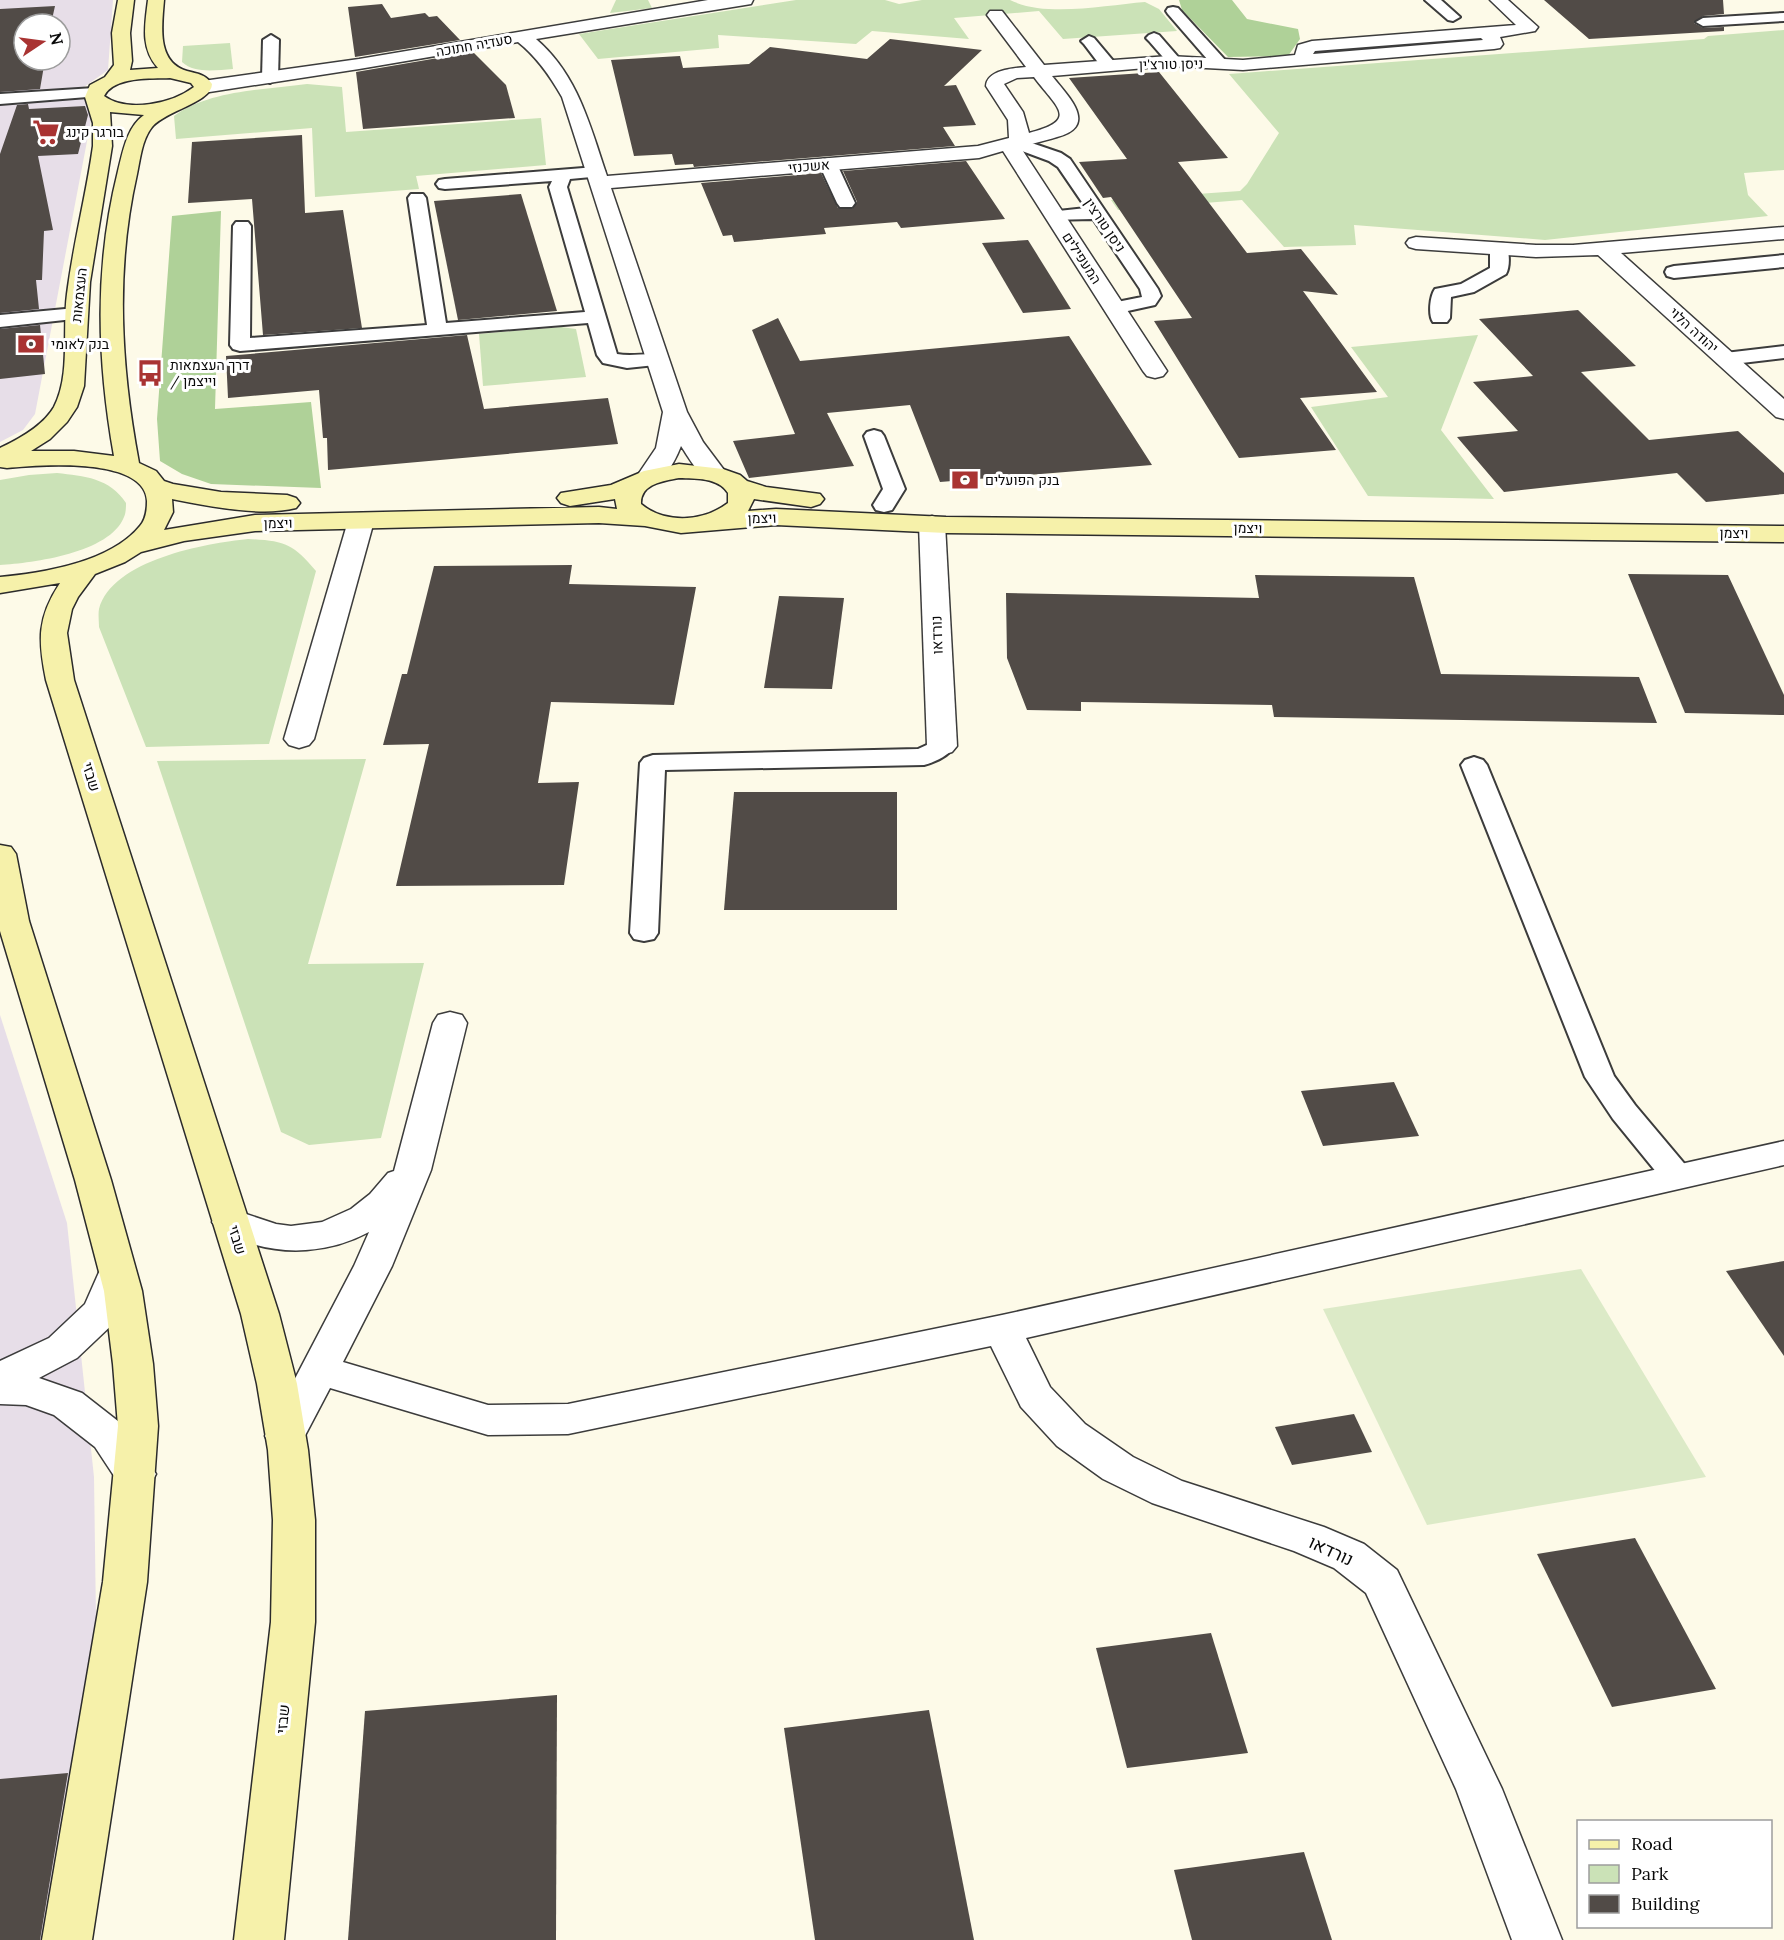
<svg xmlns="http://www.w3.org/2000/svg" width="1784" height="1940" viewBox="0 0 1784 1940" font-family="Lora,Heebo,serif">
	<style>
		.industrial { fill: #e7dee8; fill-rule: evenodd }
		.green { fill: #cbe2b7 }
		.forest { fill: #afd198 }
		.pitch { fill: #dceac7 }
		.building { fill: #514b47 }
		.lines { fill: none; stroke-linecap: round; stroke-linejoin: round }
		.lane-casing { stroke: #3c3c3c; stroke-width: 4 }
		.street-casing { stroke: #3c3c3c; stroke-width: 3 }
		.secondary-casing { stroke: #2b2b2b; stroke-width: 3 }
		.lane { fill: #fff; fill-rule: evenodd }
		.street { fill: #fff; fill-rule: evenodd }
		.secondary { fill: #f6f1aa; fill-rule: evenodd }
		.labels { text-anchor: middle; stroke-width: 6; stroke-linejoin: round; paint-order: stroke }
		.far-street-label { font-size: 14px; fill: #090909; stroke: #fff }
		.far-poi-label { font-size: 14px; fill: #090909; stroke: #fff; text-anchor: start }
		.street-label { font-size: 15px; fill: #090909; stroke: #fff }
		.near-street-label { font-size: 18px; fill: #090909; stroke: #fff }
	</style>
	<rect width="100%" height="100%" fill="#fdfae8"/>
	<g class="industrial">
		<path d="M0 0H113L108 70 84 87 93 103 92 115 35 414 23 430 0 442ZM24 24H60V60H24Z"/>
		<path d="M0 1015 67 1223 94 1477 97 1690 54 1940H0Z"/>
	</g>
	<g class="green">
		<path d="M616 0H648L652 8 610 13Z"/>
		<path d="M796 0H885L899 4 922 0H1010C1046 18 1106 5 1145 2L1159 9 1177 31 1063 39 1039 11 954 18 969 39 872 31 856 44 718 35 719 48 598 59 579 34Z"/>
		<path d="M1784 30V170L1744 173 1748 195 1768 216 1545 240 1354 225 1356 245 1284 247 1242 200 1118 210 1111 200 1240 191 1247 184 1279 133 1229 74 1704 39 1708 36Z"/>
		<path d="M230 43 233 69C216 70 195 74 182 62L183 46Z"/>
		<path d="M307 84 342 87 346 132 541 118 546 165 416 176 419 189 315 197 312 128 176 139 174 116C210 90 264 90 307 84Z"/>
		<path d="M561 327 576 329 586 377 483 386 479 334Z"/>
		<path d="M1478 335 1441 430 1494 499 1368 496 1311 407 1388 397 1351 347Z"/>
		<path d="M57 473C84 476 110 478 126 503 126 507 126 513 124 517 110 553 33 563 0 565V480L29 475Z"/>
		<path d="M248 539C285 541 292 543 316 571L269 744 146 747 99 627C99 622 98 614 99 609 112 560 206 543 248 539Z"/>
		<path d="M366 759 308 964 424 963 381 1138 309 1145 281 1132 157 761Z"/>
	</g>
	<g class="forest">
		<path d="M1179 0H1232L1247 19 1298 29 1300 39 1288 56 1228 57 1182 10Z"/>
		<path d="M221 211 215 409 311 402 321 488 211 484 182 474 160 461 157 419 172 216Z"/>
	</g>
	<path class="pitch" d="M1581 1269 1706 1477 1427 1525 1323 1309Z"/>
	<g class="building">
		<path d="M1544 0H1723L1724 14 1703 16 1694 23 1703 28 1724 27V31L1589 39Z"/>
		<path d="M382 4 391 18 425 13 429 17 437 16 460 40 355 57 348 7Z"/>
		<path d="M55 6 51 24H24V60H45L40 89 0 92V9Z"/>
		<path d="M890 39 982 50 944 86 956 85 976 125 943 127 955 146 694 167 693 164 675 165 672 154 634 156 611 60 680 56 683 68 749 64 770 47 867 59Z"/>
		<path d="M473 52 506 85 515 118 363 129 356 72Z"/>
		<path d="M1159 72 1228 158 1178 162 1247 253 1301 249 1338 295 1303 291 1377 392 1300 398 1336 450 1239 458 1154 321 1192 318 1111 197 1103 198 1079 162 1127 159 1069 78Z"/>
		<path d="M28 104 29 109 85 106 88 115 78 154 38 156 53 230 44 231 42 280H36L39 309 0 313V154L17 105Z"/>
		<path d="M302 135 305 213 343 210 362 328 263 335 252 199 188 203 192 142Z"/>
		<path d="M966 161 1005 219 901 228 897 222 824 228 826 234 734 242 732 235 723 236 701 183 821 173 838 208 852 209 857 202 843 171Z"/>
		<path d="M521 194 557 311 458 320 434 201Z"/>
		<path d="M1028 240 1071 309 1023 313 982 243Z"/>
		<path d="M1578 310 1636 366 1581 372 1649 440 1738 431 1784 473V494L1706 502 1677 473 1504 492 1457 437 1518 431 1473 382 1533 376 1479 319Z"/>
		<path d="M778 318 800 361 1069 336 1152 465 940 482 910 405 827 413 854 466 749 478 733 441 795 434 752 330Z"/>
		<path d="M40 325 45 374 0 379V329Z"/>
		<path d="M467 335 484 409 608 398 618 444 328 470 327 438H323L319 390 228 398 226 356Z"/>
		<path d="M572 565 569 584 696 587 674 705 551 702 538 783 579 782 564 885 396 886 429 744 383 745 402 674H407L434 566Z"/>
		<path d="M1628 574 1728 575 1784 695V715L1685 713Z"/>
		<path d="M1255 575 1414 577 1441 674 1639 677 1657 723 1274 717 1272 705 1081 702V711L1027 710 1007 658 1006 593 1259 598Z"/>
		<path d="M779 596 844 598 832 689 764 688Z"/>
		<path d="M734 792H897V910H724Z"/>
		<path d="M1394 1082 1419 1136 1323 1146 1301 1091Z"/>
		<path d="M1784 1261V1356L1726 1271Z"/>
		<path d="M1354 1414 1372 1452 1292 1465 1275 1427Z"/>
		<path d="M1635 1538 1716 1689 1612 1707 1537 1554Z"/>
		<path d="M1211 1633 1248 1753 1127 1768 1096 1648Z"/>
		<path d="M557 1695 556 1940H348L365 1711Z"/>
		<path d="M929 1710 974 1940H815L784 1728Z"/>
		<path d="M68 1773 40 1940H0V1779Z"/>
		<path d="M1304 1852 1332 1940H1192L1174 1870Z"/>
	</g>
	<g class="lines">
		<defs>
			<g id="lane">
				<path d="M1425 0H1441L1460 17 1453 21 1448 20Z"/>
				<path d="M1173 7 1178 8 1226 61 1228 64 1226 67H1214L1168 14 1166 11 1168 8Z"/>
				<path d="M1784 13V21L1703 26 1696 22 1703 18Z"/>
				<path d="M1154 33 1159 35 1179 58 1182 61 1179 64H1169L1149 41 1146 38 1149 35Z"/>
				<path d="M271 35 279 40 278 78 270 83 262 78 263 40Z"/>
				<path d="M1089 36 1094 38 1115 63 1117 66 1115 69H1103L1084 44 1081 41Z"/>
				<path d="M94 88 100 90 102 93 100 96 0 104V94Z"/>
				<path d="M1017 138 1061 153 1070 159 1158 289 1161 296 1155 305 1114 314 1107 312 1104 308 1107 304 1142 297 1140 289 1093 219 1049 220 1046 216 1049 212 1086 208 1058 167 1049 161 1011 147 1009 143 1011 139Z"/>
				<path d="M828 159 834 160 837 164 855 203 852 207H840L837 203 819 164 822 160Z"/>
				<path d="M596 167 602 168 605 172 602 176 570 179 567 187 617 354C633 357 649 352 665 356L668 360 665 364 627 368 603 363 597 355 588 323 240 351 233 349 230 345 233 226 236 222H248L251 226 250 338 427 325 408 198 411 194H423L426 198 446 323 585 312 549 187 552 181 445 189 439 188 436 184 439 180 445 179Z"/>
				<path d="M1499 243 1505 244C1510 251 1510 267 1506 274L1474 292 1451 297 1450 318 1447 322H1433C1428 315 1430 296 1435 289L1461 284 1490 268V248L1493 244Z"/>
				<path d="M1784 255V267L1674 278 1667 276 1665 272 1667 268 1674 266Z"/>
				<path d="M76 308 83 310 86 314 83 318 0 327V315Z"/>
				<path d="M1784 346V358L1725 365 1718 363 1715 359 1718 355 1725 353Z"/>
				<path d="M874 430 881 432 884 436 905 489 892 510 884 512 876 510 873 505 883 489 864 436 867 432Z"/>
				<path d="M942 738 951 741 955 746C948 756 935 762 924 765L665 770 658 933 654 939 644 941 634 939 630 933 640 763 644 758 653 755 918 749Z"/>
				<path d="M1474 757 1483 760 1487 765 1614 1076 1635 1105 1688 1168 1693 1176 1688 1184 1677 1187 1666 1184 1613 1119 1585 1077 1461 765 1465 760Z"/>
			</g>
			<g id="street">
				<path d="M708 0H753L751 4 745 5 536 39C578 75 590 126 607 176L978 146 1009 138 1008 120 986 86C987 70 1013 68 1026 67L987 15 990 11H1002L1044 65 1169 56 1243 60 1295 55 1298 45 1312 41 1516 25 1490 0H1508L1538 27 1535 31 1500 37 1503 44 1500 48 1494 49 1243 70 1169 66 1052 76C1067 95 1100 126 1057 137 1045 141 1031 143 1021 148L1167 371 1163 376 1155 378 1147 376 1143 371 1003 151 979 158 611 188 687 412 703 442 727 474 724 479C702 485 692 462 681 446 674 464 660 490 638 484L635 479 656 448 663 412 562 97C550 76 537 57 518 42L359 69 203 93 196 91 194 87 196 83 203 81 359 59ZM1481 38 1483 40 1313 54 1315 51ZM1034 77C1057 108 1080 120 1029 133L1023 112 1004 84 1017 78Z"/>
				<path d="M1784 227V239L1621 253 1784 399V419L1776 417 1598 255 1536 257 1416 249 1409 247 1406 243 1409 239 1416 237 1536 245H1573Z"/>
				<path d="M361 513 370 516 374 521 314 739 309 745 299 748 289 745 284 739 348 521 352 516Z"/>
				<path d="M932 516 941 519 945 524 957 746 952 752 942 755 932 752 927 746 919 524 923 519Z"/>
				<path d="M450 1012 462 1015 467 1023 431 1170 392 1266 343 1362 488 1405 568 1404 1002 1315 1784 1141V1165L1026 1338 1050 1387 1085 1424 1133 1457 1182 1481 1324 1527 1364 1544 1397 1570 1502 1789 1562 1940H1512L1456 1789 1366 1593 1334 1568 1294 1551 1152 1503 1103 1479 1057 1446 1021 1407 991 1346 568 1434 488 1435 330 1388 299 1447 285 1451 271 1447 265 1436 354 1266 369 1232C330 1253 284 1256 243 1241 230 1237 219 1233 212 1222L218 1213 231 1209 276 1224 291 1226 322 1222 351 1209 370 1194 388 1173 394 1171 433 1023 438 1015Z"/>
				<path d="M117 1258 130 1261 136 1271 116 1321 77 1358 39 1378 82 1393 123 1425 156 1474 150 1485 135 1490 120 1485 95 1447 54 1415 26 1405 0 1404V1361L49 1338 85 1304 104 1261Z"/>
			</g>
			<g id="secondary">
				<path d="M118 0H134L130 33 132 61 130 70 158 68C140 48 145 25 148 0H164C162 25 156 62 187 71 198 74 205 74 212 84 212 102 165 111 152 127 142 139 140 160 137 174 115 271 121 367 139 463L156 471 164 481 173 484 221 492 287 495 296 498 300 503 296 508C261 517 207 506 172 499L173 512 164 530 255 515 599 507 617 509 615 499 570 506 561 503 557 498 561 493 611 485 644 471 679 464 723 469 740 475 747 481 766 487 820 494 824 499 820 504 811 507 754 499 748 511 776 509 946 517 1784 526V542L946 533 776 525 681 533 645 526 599 523 255 531 184 541 141 552 125 562 95 574 78 597 72 609 67 633 74 680 279 1314 297 1384 308 1450 315 1520V1622L284 1940H234L271 1622 273 1520 268 1450 257 1384 241 1314 46 680C38 640 37 618 60 583L0 593V577C43 573 111 562 140 526 146 519 147 510 147 501 145 456 38 465 7 468L0 467V448C19 439 43 426 54 407 71 374 62 331 67 294 73 245 86 196 93 146V123L85 97 90 85 105 77 114 65 112 33ZM170 78 191 83 194 87C172 104 127 113 104 96 114 76 151 79 170 78ZM110 112 144 115C127 127 123 151 118 171 94 267 97 360 114 456L74 451H31L50 439 67 422 77 407 84 386 90 282 112 146ZM679 478C696 479 718 477 728 493V503C703 522 665 524 641 504 640 484 663 481 679 478Z"/>
				<path d="M0 845 11 847 16 854 29 921 111 1180 142 1291 153 1364 158 1426 147 1582 92 1940H42L103 1582 118 1426 113 1364 104 1291 75 1180 0 931Z"/>
			</g>
		</defs>
		<use href="#lane" class="lane-casing"/>
		<use href="#street" class="street-casing"/>
		<use href="#secondary" class="secondary-casing"/>
		<use href="#lane" class="lane"/>
		<use href="#street" class="street"/>
		<use href="#secondary" class="secondary"/>
	</g>
	<defs>
		<symbol id="supermarket-bare" viewBox="-9 -9 18 18"><path d="M-6-5.5h2.5l.6 2H6L4.5 2H-2.5L-4.4-4H-6ZM-1.5 3.2a1.3 1.3 0 1 0 .1 0ZM3 3.2a1.3 1.3 0 1 0 .1 0Z" fill="#a93332" stroke="#fff" stroke-width="2.5" paint-order="stroke"/></symbol>
		<symbol id="bank-bare" viewBox="-9 -9 18 18"><path d="M-6-4H6V4H-6ZM0-2.3a2.3 2.3 0 1 0 0 4.6a2.3 2.3 0 1 0 0-4.6Z" fill="#a93332" stroke="#fff" stroke-width="2.5" paint-order="stroke"/></symbol>
		<symbol id="bus-bare" viewBox="-9 -9 18 18"><path d="M-5-6H5V4H4V6H2V4H-2V6H-4V4H-5ZM-3.5-4V0h7V-4ZM-3.5 1.2v1.5H-2V1.2ZM2 1.2v1.5H3.5V1.2Z" fill="#a93332" stroke="#fff" stroke-width="2.5" paint-order="stroke"/></symbol>
	</defs>
	<g fill-rule="evenodd">
		<use href="#supermarket-bare" x="27" y="113" width="38" height="38"/>
		<use href="#bank-bare" x="12" y="325" width="38" height="38"/>
		<use href="#bus-bare" x="131" y="354" width="38" height="38"/>
		<use href="#bank-bare" x="946" y="461" width="38" height="38"/>
	</g>
	<g class="labels">
		<g class="far-street-label">
			<text transform="translate(474 45) rotate(-10)" y="5">סעדיה חתוכה</text>
			<text transform="translate(1171 64) rotate(-1)" y="5">ניסן טורצ'ין</text>
			<text transform="translate(809 166) rotate(-5)" y="5">אשכנזי</text>
			<text transform="translate(1105 225) rotate(56)" y="5">ניסן טורצין</text>
			<text transform="translate(1082 258) rotate(57)" y="5">המעפילים</text>
			<text transform="translate(79 295) rotate(-84)" y="5">העצמאות</text>
			<text transform="translate(1694 330) rotate(42)" y="5">יהודה הלוי</text>
			<text transform="translate(762 518) rotate(-2)" y="5">ויצמן</text>
			<text transform="translate(278 523) rotate(-1)" y="5">ויצמן</text>
			<text transform="translate(1248 528) rotate(1)" y="5">ויצמן</text>
			<text transform="translate(1734 533) rotate(1)" y="5">ויצמן</text>
		</g>
		<g class="far-poi-label">
			<text x="66" y="137">בורגר קינג</text>
			<text x="51" y="349">בנק לאומי</text>
			<text x="170" y="370">דרך העצמאות<tspan x="170" dy="16">/ וייצמן</tspan></text>
			<text x="985" y="485">בנק הפועלים</text>
		</g>
		<g class="street-label">
			<text transform="translate(937 635) rotate(-92)" y="5">נורדאו</text>
			<text transform="translate(91 777) rotate(73)" y="5">שבזי</text>
			<text transform="translate(237 1240) rotate(73)" y="5">שבזי</text>
			<text transform="translate(283 1719) rotate(-84)" y="5">שבזי</text>
		</g>
		<g class="near-street-label">
			<text transform="translate(1331 1551) rotate(25)" y="6">נורדאו</text>
		</g>
	</g>
	<rect x="1577" y="1820" width="195" height="108" fill="#ffffff" stroke="#9d9d9d" stroke-width="1.5"/>
	<rect x="1589" y="1840" width="30" height="9" fill="#f6f1aa" stroke="#9d9d9d" stroke-width="1.5"/>
	<text x="1631" y="1850" font-size="18" fill="#090909">Road</text>
	<rect x="1589" y="1865" width="30" height="18" fill="#cbe2b7" stroke="#9d9d9d" stroke-width="1.5"/>
	<text x="1631" y="1880" font-size="18" fill="#090909">Park</text>
	<rect x="1589" y="1895" width="30" height="18" fill="#514b47" stroke="#9d9d9d" stroke-width="1.5"/>
	<text x="1631" y="1910" font-size="18" fill="#090909">Building</text>
	<g transform="translate(42 42) rotate(77)"><circle r="28" fill="#ffffff" stroke="#9d9d9d" stroke-width="1.5"/>
	<path d="M0-4.5L10 22L0 15L-10 22Z" fill="#a93332"/>
	<text y="-9" font-size="16" font-weight="bold" text-anchor="middle" fill="#090909">N</text>
	</g>
</svg>
